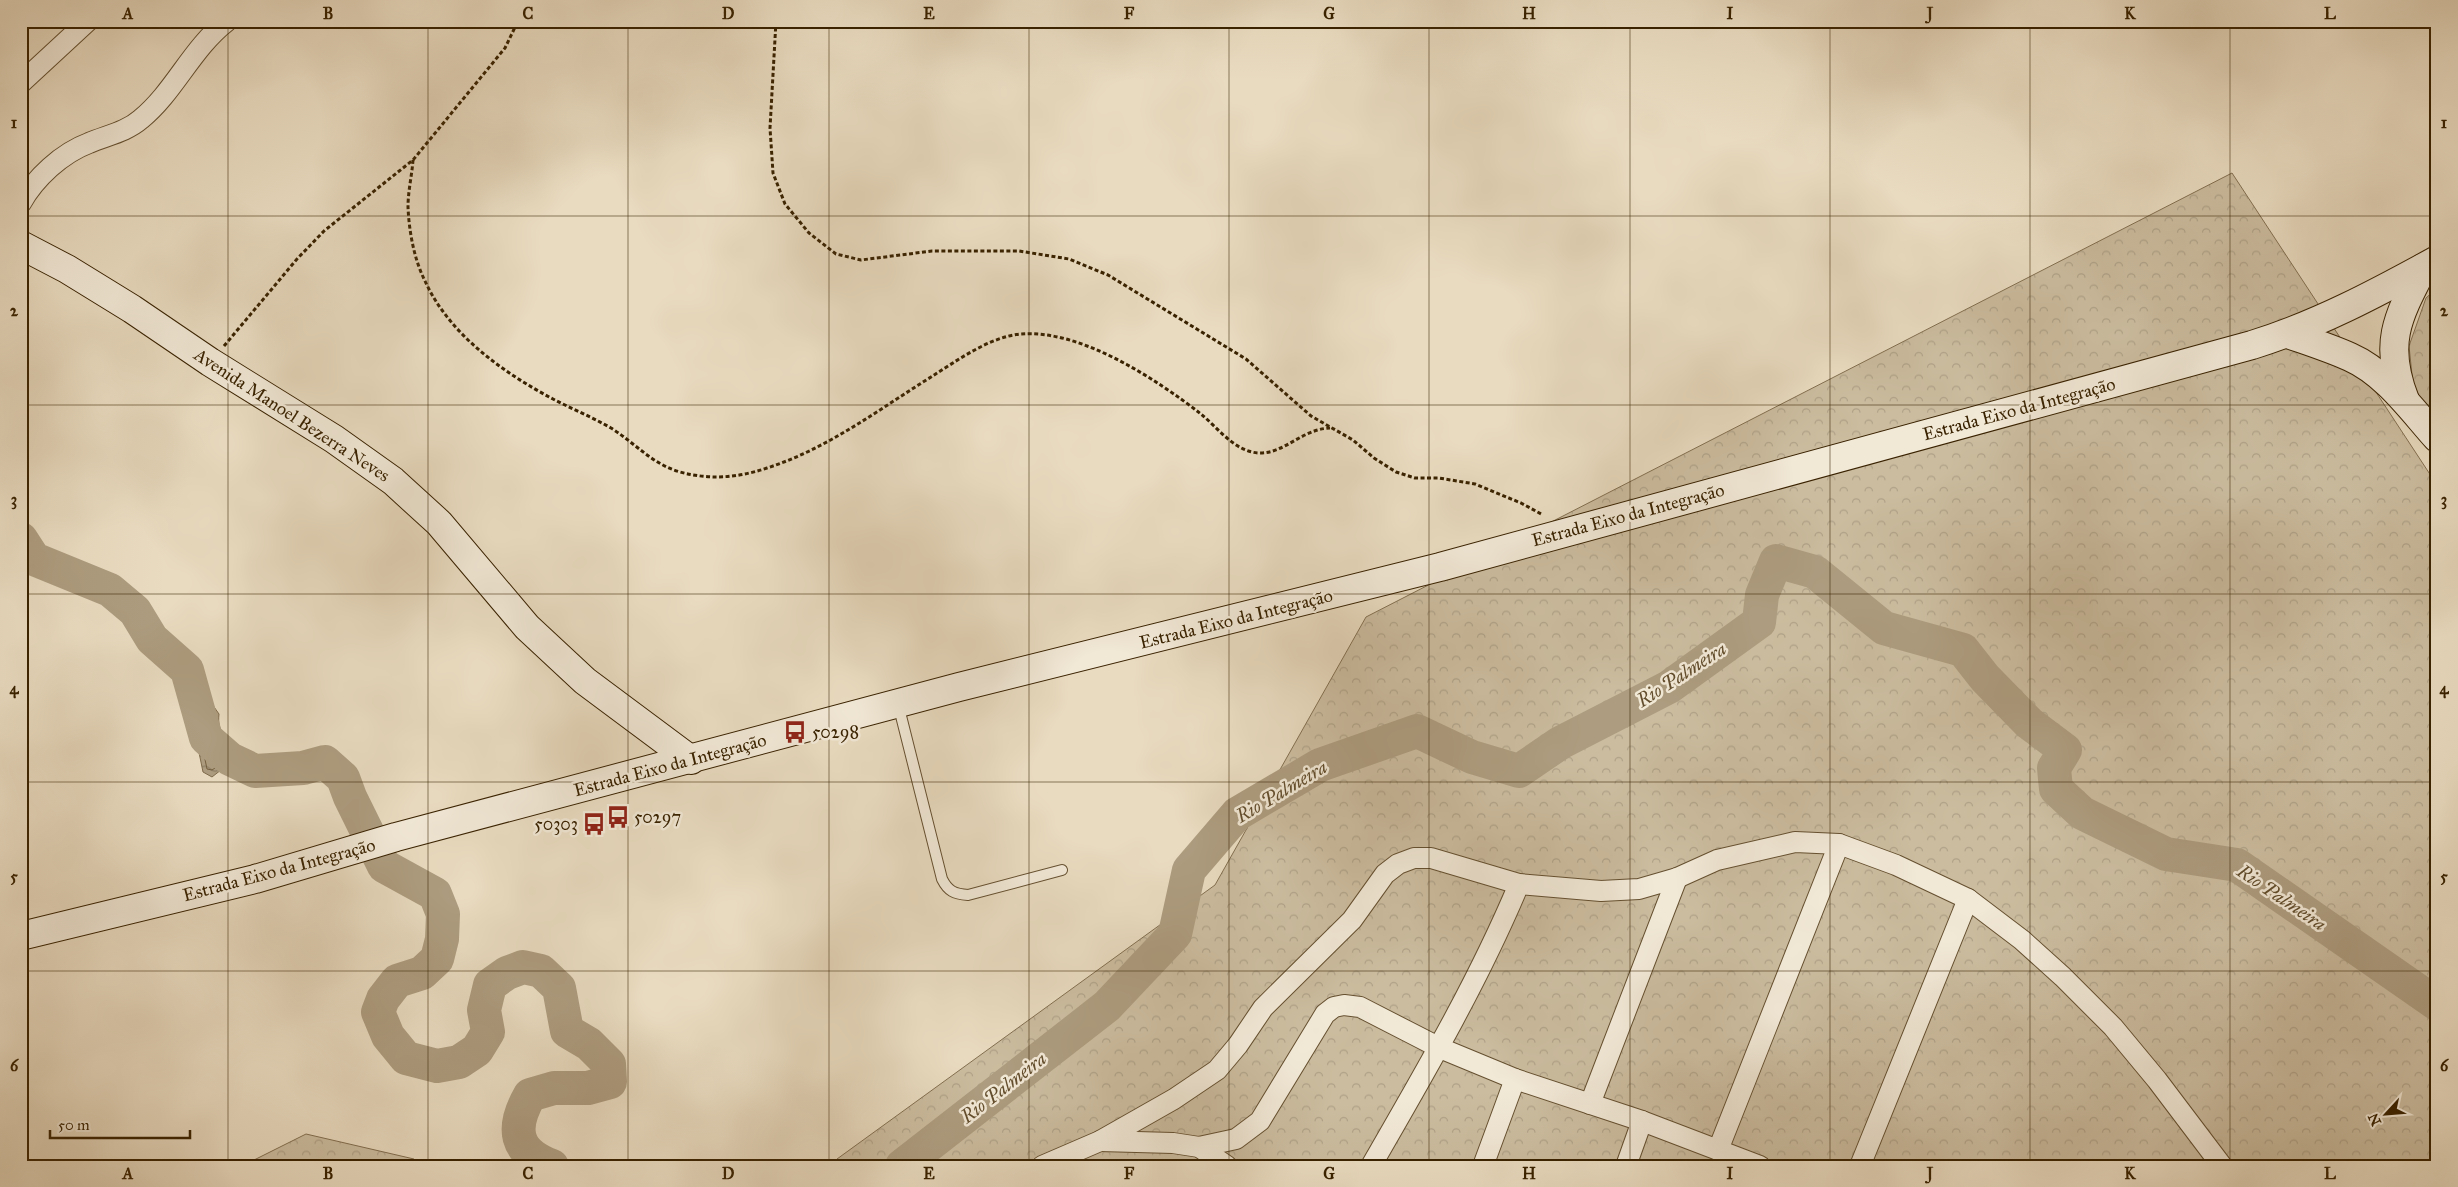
<svg xmlns="http://www.w3.org/2000/svg" width="2458" height="1187" viewBox="0 0 2458 1187" font-family="'IM FELL Great Primer',serif">
	<style>
		.forest { fill: url(#forest-crowns); stroke: #826f50 }
		.water { fill: url(#water-waves); stroke: #7f6b4c }
		.lines { fill: none; stroke-linecap: round; stroke-linejoin: round }
		.shore { stroke: #735f40; stroke-width: 1 }
		.river { stroke: #ad9c7f; stroke-width: 34 }
		.lane-casing { stroke: #655030; stroke-width: 12 }
		.street-casing { stroke: #655030; stroke-width: 22 }
		.secondary-casing { stroke: #392200; stroke-width: 30 }
		.path { stroke: #392200; stroke-width: 3; stroke-dasharray: 4 2.5; stroke-linecap: butt }
		.lane { stroke: #f1e8d6; stroke-width: 10 }
		.street { stroke: #f1e8d6; stroke-width: 20 }
		.secondary { stroke: #f1e8d6; stroke-width: 28 }
		.grid { fill: none; stroke: #392200; stroke-width: 1; stroke-opacity: 0.55 }
		.labels { text-anchor: middle; stroke-width: 5; stroke-linejoin: round; paint-order: stroke }
		.street-label { font-size: 18px; fill: #392200; stroke: #f1e8d6 }
		.poi-label { font-size: 18px; fill: #392200; stroke: #f1e8d6; text-anchor: start }
		.water-label { font-size: 19px; font-style: italic; fill: #624d2c; stroke: #f1e8d6 }
		.neatline { fill: none; stroke: #392200; stroke-width: 2 }
		.grid-label { font-size: 16px; text-anchor: middle; font-weight: bold; fill: #392200 }
	</style>
	<defs>
		<pattern id="forest-crowns" width="20" height="18" patternUnits="userSpaceOnUse" patternTransform="scale(1.25)"><rect width="20" height="18" fill="#cbbc9f"/><path d="M2 6a3 3 0 1 1 6 0M12 15a3 3 0 1 1 6 0" fill="none" stroke="#afa187"/></pattern>
		<pattern id="water-waves" width="16" height="10" patternUnits="userSpaceOnUse" patternTransform="scale(1.25)"><rect width="16" height="10" fill="#ad9c7f"/><path d="M0 5q4-4 8 0t8 0" fill="none" stroke="#8e7f66"/></pattern>
	</defs>
	<rect width="100%" height="100%" fill="#e9dbc0"/>
	<filter id="stains"><feTurbulence type="fractalNoise" baseFrequency=".004" numOctaves="4"/><feColorMatrix values="0 0 0 0 .2 0 0 0 0 .09 0 0 0 0 .02 0 0 0 .5 -.17"/></filter>
	<radialGradient id="worn" r=".72"><stop offset=".6" stop-color="#630" stop-opacity="0"/><stop offset="1" stop-color="#630" stop-opacity=".3"/></radialGradient>
	<g class="forest">
		<path d="M2232 173 2437 485V1166H832L837 1159 1215 885 1366 617Z"/>
		<path d="M2437 288V419L2414 394 2409 346 2426 298Z"/>
		<path d="M306 1134 414 1159 420 1166H242Z"/>
	</g>
	<path class="water" d="M187 670 197 682 205 684 212 704 219 714C217 732 225 738 240 746L242 765 258 771 226 766 212 777 203 772 186 689Z"/>
	<g class="lines">
		<g class="shore">
			<path d="M192 686 202 689 208 707 214 715 213 726 220 741 235 750V762H224L212 770 207 769 196 716Z"/>
			<path d="M210 739 225 751V755L212 759 209 742Z"/>
		</g>
		<g class="river">
			<path d="M21 539 34 559 110 590 135 611 152 639 187 670 206 738 230 759 255 771 303 768 325 762 343 778 350 797 384 866 435 894 443 914 442 939 437 959 422 973 397 981 383 999 378 1012 388 1036 406 1058 437 1066 459 1062 477 1050 488 1032 484 1010 490 985 507 973 523 967 541 971 559 988 567 1031 589 1044 609 1064 610 1082 588 1088H554L530 1095C511 1128 514 1152 552 1166"/>
			<path d="M902 1166 1107 1006 1175 934 1189 870 1237 814 1320 765 1417 731 1472 757 1519 771 1560 743 1669 687 1759 622 1762 595 1776 561 1815 572 1884 628 1963 650 1985 678 2029 723 2065 750 2054 768 2056 789 2082 813 2166 854 2237 865 2437 1004"/>
		</g>
		<defs>
			<path id="lane" d="M898 704 942 879C948 891 954 894 968 895L1062 870"/>
			<g id="street">
				<path d="M21 83 88 21"/>
				<path d="M21 203C35 178 62 153 89 143 108 135 126 132 141 119 175 91 191 49 227 21"/>
				<path d="M1590 1104 1677 878"/>
				<path d="M1100 1141 1173 1143 1199 1147 1227 1166"/>
				<path d="M1199 1147 1236 1139 1260 1121 1325 1014 1334 1007 1344 1005 1360 1007 1440 1048 1515 1079 1642 1121 1760 1166"/>
				<path d="M1718 1150 1839 844"/>
				<path d="M1042 1166 1100 1141 1174 1099 1217 1070 1238 1045 1263 1008 1352 920 1385 874 1398 864 1414 858H1431L1519 884 1601 891 1639 889 1677 878 1717 860 1795 842 1839 844 1896 865 1968 899 2022 940 2063 977 2113 1027 2157 1080 2222 1166"/>
				<path d="M1371 1166C1424 1074 1478 982 1519 884"/>
				<path d="M1483 1166 1515 1079"/>
				<path d="M1626 1166 1642 1121"/>
				<path d="M1860 1166 1968 899"/>
			</g>
			<g id="secondary">
				<path d="M21 245 67 269 132 309 210 362 334 439 393 481 439 523 527 627 585 681 691 760"/>
				<path d="M2288 334C2308 341 2330 348 2350 357 2386 373 2411 409 2437 438"/>
				<path d="M2405 400C2383 344 2397 318 2423 268"/>
				<path d="M21 936 255 879 396 837 959 687 1440 567 2252 345C2317 325 2377 293 2437 260"/>
			</g>
		</defs>
		<use href="#lane" class="lane-casing"/>
		<use href="#street" class="street-casing"/>
		<use href="#secondary" class="secondary-casing"/>
		<g class="path">
			<path d="M776 21 770 128 773 173 785 204 809 233 836 254 861 260 932 251H1019L1069 259 1108 275 1246 359 1311 416 1353 440 1374 458 1396 472 1415 478H1439L1475 484 1521 503 1543 515"/>
			<path d="M413 160C412 175 408 191 408 207 409 231 414 259 425 281 449 334 502 372 553 399 572 409 592 417 611 428 635 443 652 464 680 472 710 480 737 478 767 468 827 449 878 410 931 377 958 360 989 337 1021 334 1080 329 1156 379 1201 414 1218 428 1235 452 1259 453 1284 454 1302 429 1330 428"/>
			<path d="M224 346 297 259 324 231 413 160 505 48 518 21"/>
		</g>
		<use href="#lane" class="lane"/>
		<use href="#street" class="street"/>
		<use href="#secondary" class="secondary"/>
	</g>
	<path class="grid" d="M228 21V1166M428 21V1166M628 21V1166M829 21V1166M1029 21V1166M1229 21V1166M1429 21V1166M1630 21V1166M1830 21V1166M2030 21V1166M2230 21V1166M21 216H2437M21 405H2437M21 594H2437M21 782H2437M21 971H2437"/>
	<defs>
		<symbol id="bus-bare" viewBox="-9 -9 18 18"><path d="M-5-6H5V4H4V6H2V4H-2V6H-4V4H-5ZM-3.5-4V0h7V-4ZM-3.5 1.2v1.5H-2V1.2ZM2 1.2v1.5H3.5V1.2Z" fill="#8f2418" stroke="#f1e8d6" stroke-width="2.5" paint-order="stroke"/></symbol>
	</defs>
	<g fill-rule="evenodd">
		<use href="#bus-bare" x="779" y="716" width="32" height="32"/>
		<use href="#bus-bare" x="602" y="801" width="32" height="32"/>
		<use href="#bus-bare" x="578" y="808" width="32" height="32"/>
	</g>
	<g class="labels">
		<g class="street-label">
			<text transform="translate(2019 409) rotate(-15)" y="6">Estrada Eixo da Integração</text>
			<text transform="translate(292 415) rotate(33)" y="6">Avenida Manoel Bezerra Neves</text>
			<text transform="translate(1628 515) rotate(-15)" y="6">Estrada Eixo da Integração</text>
			<text transform="translate(1236 619) rotate(-14)" y="6">Estrada Eixo da Integração</text>
			<text transform="translate(670 765) rotate(-15)" y="6">Estrada Eixo da Integração</text>
			<text transform="translate(279 870) rotate(-15)" y="6">Estrada Eixo da Integração</text>
		</g>
		<g class="poi-label">
			<text x="812" y="738">50298</text>
			<text x="634" y="823">50297</text>
			<text x="578" y="830" text-anchor="end">50303</text>
		</g>
		<g class="water-label">
			<text transform="translate(1681 674) rotate(-33)" y="7">Rio Palmeira</text>
			<text transform="translate(1281 791) rotate(-31)" y="7">Rio Palmeira</text>
			<text transform="translate(2282 897) rotate(34)" y="7">Rio Palmeira</text>
			<text transform="translate(1003 1087) rotate(-38)" y="7">Rio Palmeira</text>
		</g>
	</g>
	<rect width="2458" height="1187" fill="none" stroke="#e9dbc0" stroke-width="55"/>
	<g transform="translate(2386 1114) rotate(244)" stroke="#f1e8d6" stroke-width="4" paint-order="stroke">
	<path d="M0-4L9 19L0 12L-9 19Z" fill="#392200"/>
	<text y="-8" font-size="14" font-weight="bold" text-anchor="middle" fill="#392200">N</text>
	</g>
	<path d="M50 1130v8h140v-8" fill="none" stroke="#392200" stroke-width="2.5"/>
	<text x="58" y="1130" font-size="15" fill="#392200" stroke="#f1e8d6" stroke-width="4" paint-order="stroke">50 m</text>
	<rect x="28" y="28" width="2402" height="1132" class="neatline"/>
	<g class="grid-label">
		<text x="128" y="19">A</text>
		<text x="328" y="19">B</text>
		<text x="528" y="19">C</text>
		<text x="728" y="19">D</text>
		<text x="929" y="19">E</text>
		<text x="1129" y="19">F</text>
		<text x="1329" y="19">G</text>
		<text x="1529" y="19">H</text>
		<text x="1730" y="19">I</text>
		<text x="1930" y="19">J</text>
		<text x="2130" y="19">K</text>
		<text x="2330" y="19">L</text>
		<text x="14" y="128">1</text>
		<text x="2444" y="128">1</text>
		<text x="14" y="316">2</text>
		<text x="2444" y="316">2</text>
		<text x="14" y="505">3</text>
		<text x="2444" y="505">3</text>
		<text x="14" y="694">4</text>
		<text x="2444" y="694">4</text>
		<text x="14" y="882">5</text>
		<text x="2444" y="882">5</text>
		<text x="14" y="1071">6</text>
		<text x="2444" y="1071">6</text>
		<text x="128" y="1179">A</text>
		<text x="328" y="1179">B</text>
		<text x="528" y="1179">C</text>
		<text x="728" y="1179">D</text>
		<text x="929" y="1179">E</text>
		<text x="1129" y="1179">F</text>
		<text x="1329" y="1179">G</text>
		<text x="1529" y="1179">H</text>
		<text x="1730" y="1179">I</text>
		<text x="1930" y="1179">J</text>
		<text x="2130" y="1179">K</text>
		<text x="2330" y="1179">L</text>
	</g>
	<rect width="100%" height="100%" filter="url(#stains)"/>
	<rect width="100%" height="100%" fill="url(#worn)"/>
</svg>
